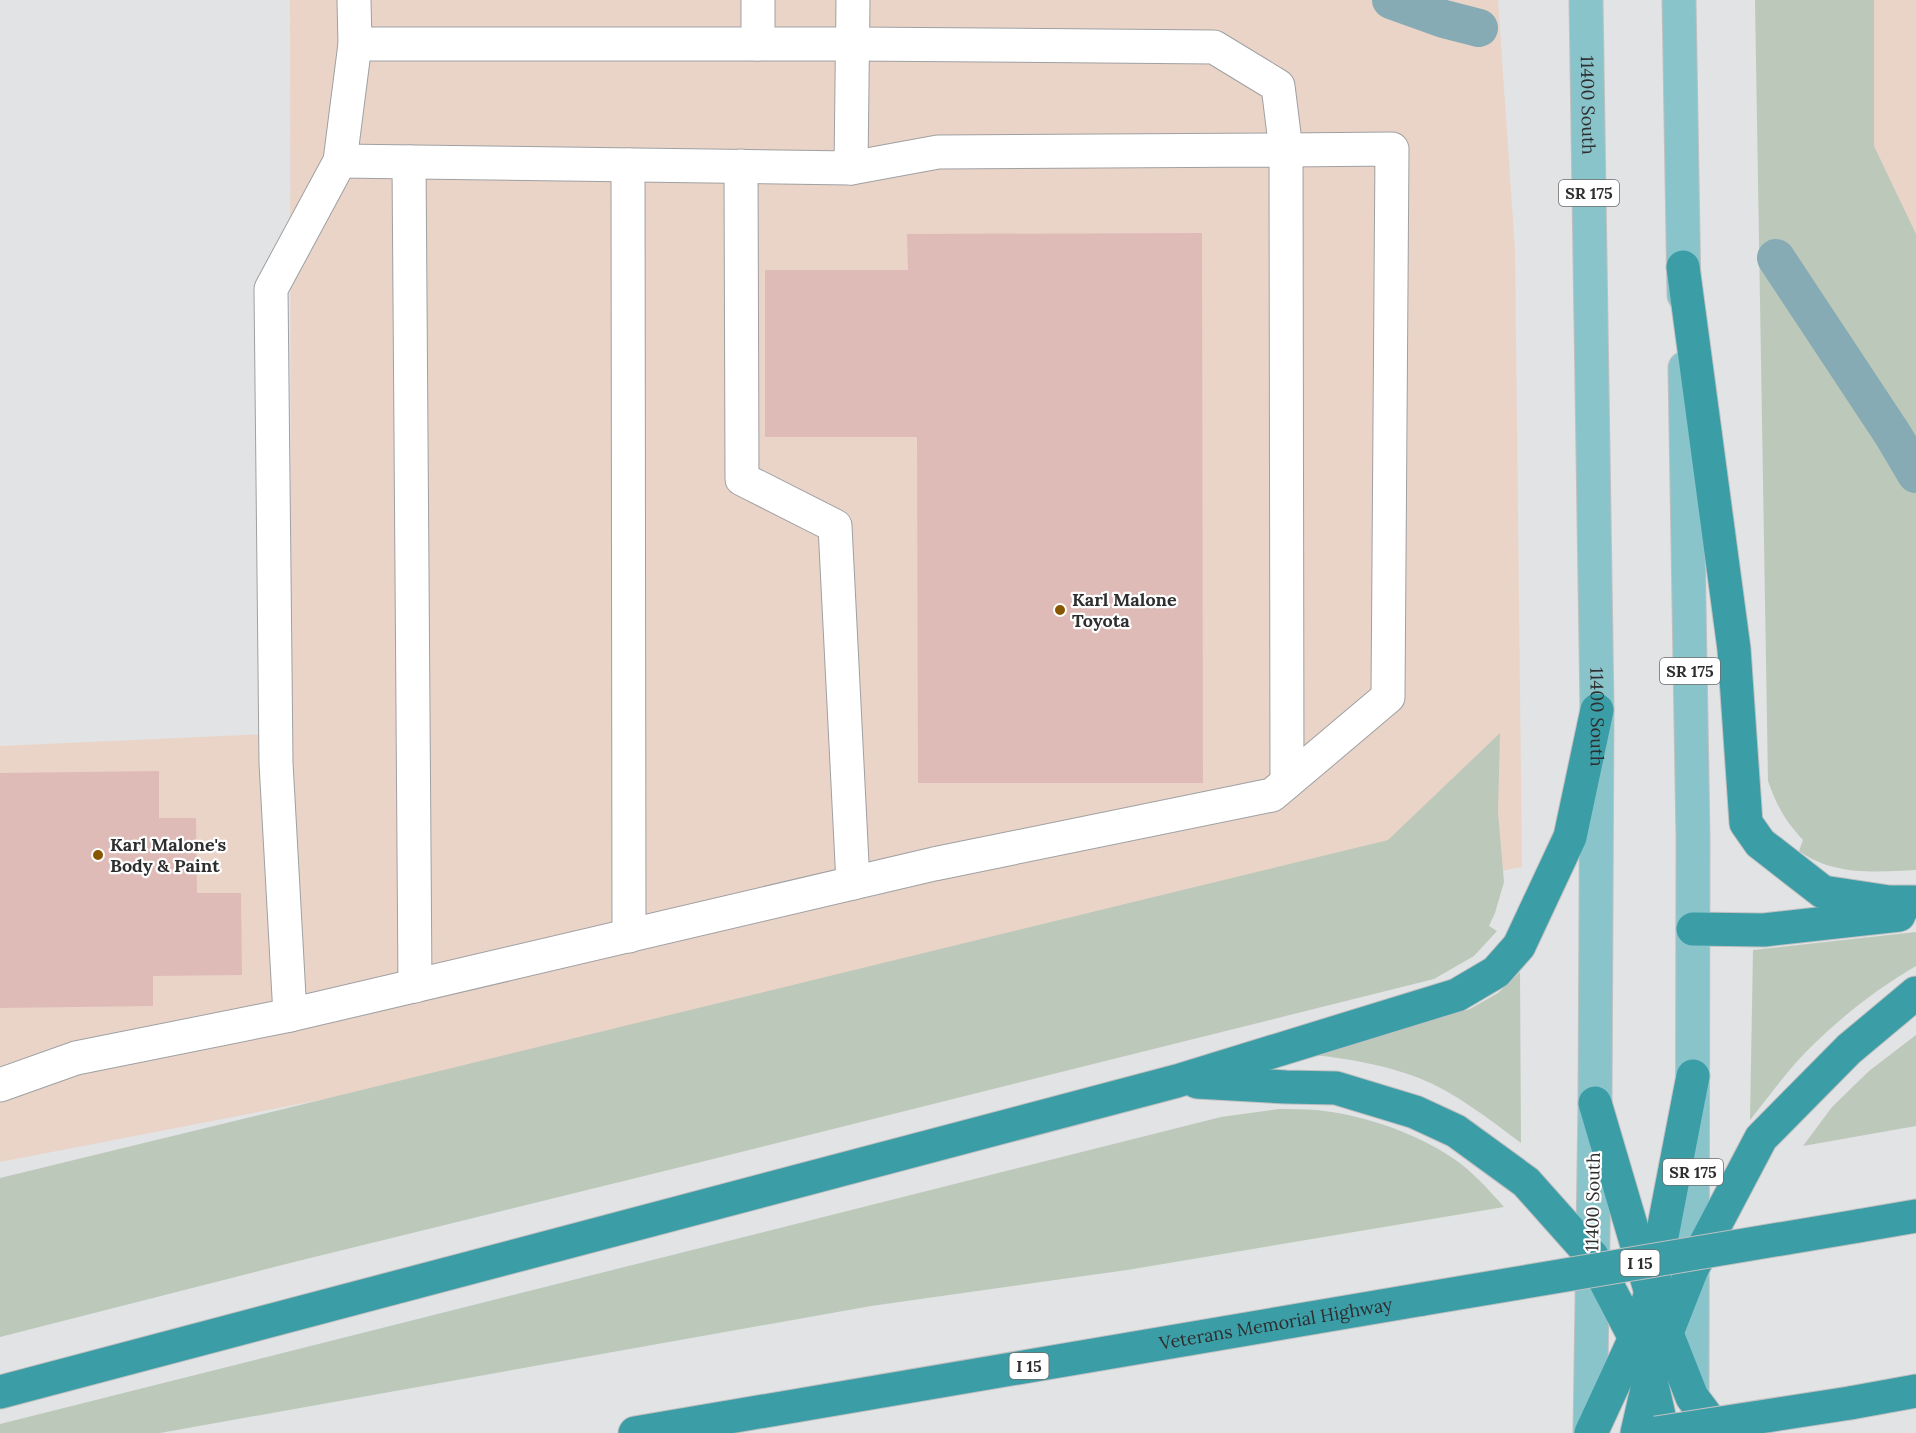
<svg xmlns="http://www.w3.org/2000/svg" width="1916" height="1433" viewBox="0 0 1916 1433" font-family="Lora,serif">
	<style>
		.commercial { fill: #ead4c8 }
		.green { fill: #bcc9ba }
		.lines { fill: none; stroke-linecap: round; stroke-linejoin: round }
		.canal { stroke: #86abb4; stroke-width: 38 }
		.building { fill: #dfbbb8 }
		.minor-casing { stroke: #9fa0a2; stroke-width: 35 }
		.major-casing { stroke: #c0c0c1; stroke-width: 35 }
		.highway-casing { stroke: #c0c0c1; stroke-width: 35 }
		.minor { stroke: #fff; stroke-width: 33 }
		.major { stroke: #89c4ca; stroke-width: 33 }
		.highway { stroke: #3b9da6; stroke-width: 33 }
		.highway-bridge-casing { stroke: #c0c0c1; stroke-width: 35; stroke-linecap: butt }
		.highway-bridge { stroke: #3b9da6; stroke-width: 33 }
		.poi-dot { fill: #885600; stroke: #fff; stroke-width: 2 }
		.labels { text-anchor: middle; stroke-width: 4.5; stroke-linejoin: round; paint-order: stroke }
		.shield { fill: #fff; stroke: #6d6d6d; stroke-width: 1.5 }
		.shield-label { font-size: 16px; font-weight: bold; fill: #2e2e2f }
		.street-label { font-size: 18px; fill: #2e2e2f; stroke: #fff }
		.poi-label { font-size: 18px; font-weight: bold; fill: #2e2e2f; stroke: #fff; text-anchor: start }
	</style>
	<rect width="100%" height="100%" fill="#e1e3e4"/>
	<g class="commercial">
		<path d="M290 0H1498L1515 250 1522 867 0 1162V746L291 733Z"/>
		<path d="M1795 0H1916V234Z"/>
	</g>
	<g class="green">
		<path d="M1755 0H1874V146L1916 234V870C1875 872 1834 876 1799 851L1803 840C1785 821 1777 806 1768 781Z"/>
		<path d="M1500 733 1498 812 1504 882 1495 913 1489 926 1497 931 1474 956 1434 979 705 1161 290 1263 0 1337V1178L1388 840Z"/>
		<path d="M1916 932V966C1880 987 1846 1013 1816 1042 1791 1065 1771 1094 1750 1120L1753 950Z"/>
		<path d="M1520 972 1521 1143C1489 1119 1456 1093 1419 1078 1385 1065 1350 1059 1314 1055L1470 1009 1498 993Z"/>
		<path d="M1916 1035V1126L1803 1146 1832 1107 1869 1071Z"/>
		<path d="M1279 1109C1292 1109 1304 1109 1316 1110 1361 1114 1417 1133 1454 1159 1473 1172 1489 1190 1504 1207L1127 1270 871 1306 160 1433H0V1424L1221 1117Z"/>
	</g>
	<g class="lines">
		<g class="canal">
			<path d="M1391 0 1444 19 1479 28"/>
			<path d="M1776 258 1893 435 1916 474"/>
		</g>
	</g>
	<g class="building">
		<path d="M1202 233 1203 783H918L917 437H765V270H908L907 234Z"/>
		<path d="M159 771V818H196L197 893H241L242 975 153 976V1006L0 1008V773Z"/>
	</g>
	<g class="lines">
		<defs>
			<g id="minor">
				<path d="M354 0 355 44"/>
				<path d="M355 44H853L1214 47 1278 86 1286 150 1392 149 1388 697 1272 795 934 864 290 1015 276 763 271 289 340 161Z"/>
				<path d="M758 44V0"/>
				<path d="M340 161 851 168 853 0"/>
				<path d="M409 162 415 986"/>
				<path d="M628 165 629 936"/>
				<path d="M741 166 742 479 835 526 853 883"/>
				<path d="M851 168 938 152 1286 150 1287 782"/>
				<path d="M0 1085 76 1058 290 1015"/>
			</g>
			<g id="major">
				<path id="s1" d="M1586 0 1597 710 1595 1103 1590 1433"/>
				<path d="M1679 0 1684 295"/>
				<path d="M1685 368 1693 838 1692 1396"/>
			</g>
			<g id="highway">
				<path d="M1683 267 1734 649 1746 823 1760 843 1823 892 1889 902H1916"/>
				<path d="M1693 929 1764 930 1899 915"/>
				<path d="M1197 1082 1286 1087 1336 1088 1415 1112 1456 1131 1526 1182 1592 1256 1635 1338 1650 1376 1663 1433"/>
				<path d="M1595 1103 1651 1293 1692 1397 1719 1433"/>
				<path d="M1858 1226 1916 1216"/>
				<path d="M0 1392 1177 1081 1457 995 1496 972 1519 946 1570 837 1597 710"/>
				<path d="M1850 1403 1916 1391"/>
				<path id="s2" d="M635 1433 1423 1299"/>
				<path d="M1591 1433 1635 1338 1651 1293 1693 1076"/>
				<path d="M1637 1433 1650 1376 1692 1269 1761 1138 1849 1049 1916 993"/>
			</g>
		</defs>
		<use href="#minor" class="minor-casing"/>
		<use href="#major" class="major-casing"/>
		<use href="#highway" class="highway-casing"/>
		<use href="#minor" class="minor"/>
		<use href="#major" class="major"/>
		<use href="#highway" class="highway"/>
		<defs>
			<g id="highway-bridge">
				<path d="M1423 1299 1858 1226"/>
				<path d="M1656 1433 1850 1403"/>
			</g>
		</defs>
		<use href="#highway-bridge" class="highway-bridge-casing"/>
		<use href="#highway-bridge" class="highway-bridge"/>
	</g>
	<g class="poi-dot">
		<circle cx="1060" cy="610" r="6"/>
		<circle cx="98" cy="855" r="6"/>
	</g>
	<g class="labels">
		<g class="shield">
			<rect x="1559" y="180" width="60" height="26" rx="4.5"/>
			<rect x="1660" y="658" width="60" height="26" rx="4.5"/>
			<rect x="1663" y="1159" width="60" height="26" rx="4.5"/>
			<rect x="1620.5" y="1250" width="39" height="26" rx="4.5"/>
			<rect x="1009.5" y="1353" width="39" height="26" rx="4.5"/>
		</g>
		<g class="shield-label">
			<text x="1589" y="199">SR 175</text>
			<text x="1690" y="677">SR 175</text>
			<text x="1693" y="1178">SR 175</text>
			<text x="1640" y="1269">I 15</text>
			<text x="1029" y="1372">I 15</text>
		</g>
		<g class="street-label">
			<text dy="6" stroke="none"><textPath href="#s1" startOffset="105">11400 South</textPath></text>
			<text dy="6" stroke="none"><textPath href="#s1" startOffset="717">11400 South</textPath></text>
			<text transform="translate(1593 1202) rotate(-89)" y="6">11400 South</text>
			<text dy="6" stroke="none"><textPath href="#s2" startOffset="650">Veterans Memorial Highway</textPath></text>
		</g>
		<g class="poi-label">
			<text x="1072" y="606">Karl Malone<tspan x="1072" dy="21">Toyota</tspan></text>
			<text x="110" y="851">Karl Malone's<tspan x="110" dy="21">Body &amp; Paint</tspan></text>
		</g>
	</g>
</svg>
